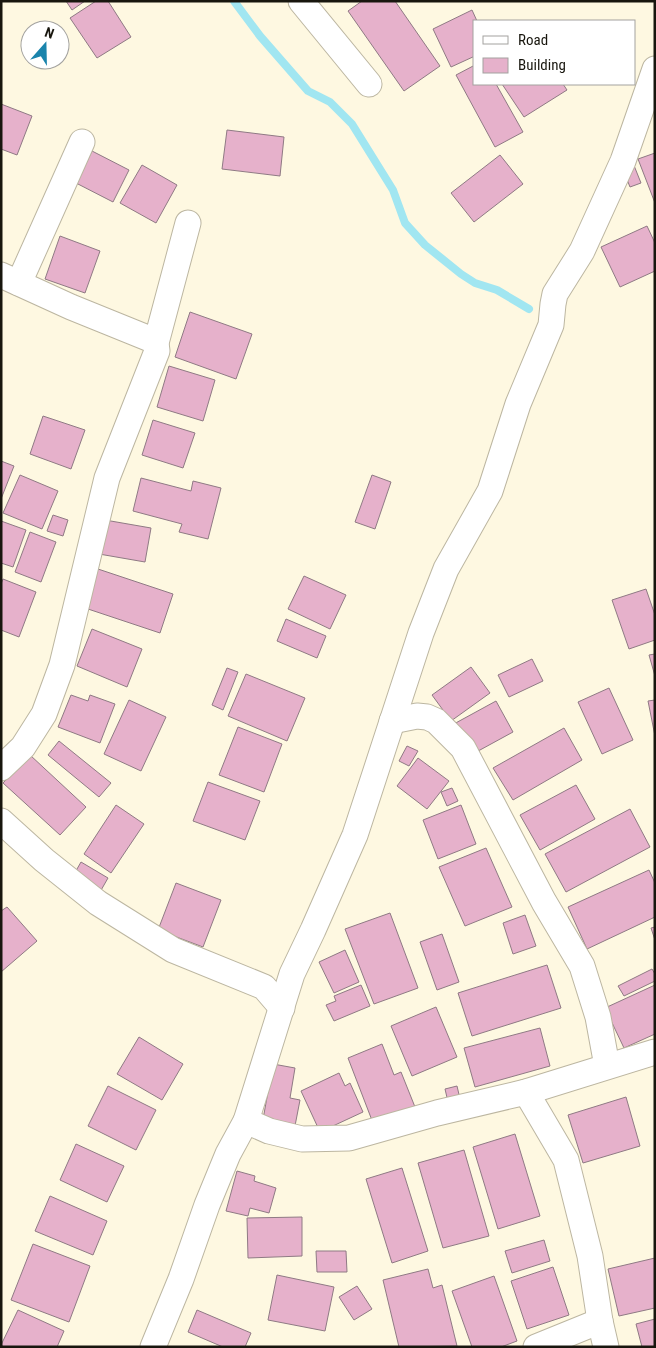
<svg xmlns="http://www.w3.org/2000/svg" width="656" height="1348" viewBox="0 0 656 1348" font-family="'Roboto Condensed',sans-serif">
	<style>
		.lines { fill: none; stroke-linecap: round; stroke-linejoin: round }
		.stream { stroke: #a1e6f1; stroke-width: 8 }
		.building { fill: #e6b1cb; stroke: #8f7a84 }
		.street-casing { stroke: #bcb6a1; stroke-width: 27 }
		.street { stroke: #fff; stroke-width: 25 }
	</style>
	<rect width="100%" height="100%" fill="#fef8e1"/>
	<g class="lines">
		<path class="stream" d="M234 1 260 36 308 91 330 102 352 124 393 190 405 223 425 245 461 274 475 283 497 290 529 309"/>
	</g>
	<g class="building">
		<path d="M66 1H85L72 10Z"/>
		<path d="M96 1H108L131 37 97 58 70 18Z"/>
		<path d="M362 1H395L440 66 404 91 348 11Z"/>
		<path d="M472 10 477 21H475V56L451 67 433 29Z"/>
		<path d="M475 65V84H496L523 132 495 147 456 75Z"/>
		<path d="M502 84H563L567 90 524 117Z"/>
		<path d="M1 104 32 116 17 155 1 149Z"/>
		<path d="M227 130 284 137 280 176 222 169Z"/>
		<path d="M92 151 129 170 113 202 76 183Z"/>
		<path d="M655 153V203L638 159Z"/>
		<path d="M500 155 523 184 474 222 451 193Z"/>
		<path d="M633 163 641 183 630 187 622 167Z"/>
		<path d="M142 165 177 185 156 223 120 203Z"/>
		<path d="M647 226 655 243V271L620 287 601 247Z"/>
		<path d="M60 236 100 251 85 293 45 279Z"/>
		<path d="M190 312 252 334 236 379 175 357Z"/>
		<path d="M169 366 215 380 203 421 157 407Z"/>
		<path d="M43 416 85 430 71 469 30 454Z"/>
		<path d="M153 420 195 433 183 468 142 455Z"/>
		<path d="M1 461 14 466 1 499Z"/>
		<path d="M20 475 58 491 42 529 3 513Z"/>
		<path d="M372 475 391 482 375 529 355 522Z"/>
		<path d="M141 478 191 491 193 481 221 488 208 539 179 532 182 524 133 511Z"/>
		<path d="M53 515 68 520 63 536 47 531Z"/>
		<path d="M105 520 151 528 145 562 99 554Z"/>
		<path d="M1 521 26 530 13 567 1 563Z"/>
		<path d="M30 532 56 542 41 582 15 572Z"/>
		<path d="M95 568 173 594 160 633 82 607Z"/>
		<path d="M304 576 346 595 330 629 288 609Z"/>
		<path d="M3 579 36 592 19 637 1 630V584Z"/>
		<path d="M646 589 655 615V640L629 649 612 600Z"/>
		<path d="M286 619 326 636 317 658 277 641Z"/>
		<path d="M92 629 142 649 127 687 77 666Z"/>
		<path d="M655 654V676L649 655Z"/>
		<path d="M532 659 543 681 509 697 498 675Z"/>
		<path d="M471 667 490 693 451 721 432 695Z"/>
		<path d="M227 668 238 672 223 710 212 705Z"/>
		<path d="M246 674 305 698 287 741 228 716Z"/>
		<path d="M609 688 633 740 602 754 578 702Z"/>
		<path d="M71 695 88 701 90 695 115 704 100 743 58 727Z"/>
		<path d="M129 700 166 717 141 771 104 754Z"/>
		<path d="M655 700V736L648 701Z"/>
		<path d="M496 701 513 732 469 756 452 725Z"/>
		<path d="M238 727 282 744 264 792 219 775Z"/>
		<path d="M564 728 582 760 513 800 493 768Z"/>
		<path d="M59 741 111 783 99 797 48 755Z"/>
		<path d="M407 746 418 751 409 766 399 761Z"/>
		<path d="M30 755 86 807 60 835 3 783Z"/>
		<path d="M418 758 449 781 427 809 397 786Z"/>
		<path d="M208 782 260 801 245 840 193 821Z"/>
		<path d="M576 785 595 819 540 850 520 815Z"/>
		<path d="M452 788 458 801 447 806 441 792Z"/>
		<path d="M116 805 144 824 111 873 84 854Z"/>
		<path d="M461 805 476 844 438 859 423 820Z"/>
		<path d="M630 809 650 847 566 892 545 854Z"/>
		<path d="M486 848 512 907 465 926 439 867Z"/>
		<path d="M81 862 108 878 100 892 73 876Z"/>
		<path d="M649 870 655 883V917L587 949 568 907Z"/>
		<path d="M176 883 221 900 203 947 158 930Z"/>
		<path d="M7 907 37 941 1 972V911Z"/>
		<path d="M390 913 418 988 374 1004 345 929Z"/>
		<path d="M525 915 536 946 513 954 503 923Z"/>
		<path d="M655 927V940L651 928Z"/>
		<path d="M442 934 459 982 437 990 420 942Z"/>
		<path d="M345 950 359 982 334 993 319 962Z"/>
		<path d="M547 965 561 1008 472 1036 458 993Z"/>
		<path d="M652 969 655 974V981L624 996 618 986Z"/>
		<path d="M361 985 370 1006 334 1021 326 1005 336 1001 334 996Z"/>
		<path d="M655 985V1034L624 1048 605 1008Z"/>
		<path d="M436 1007 457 1057 412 1076 391 1026Z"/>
		<path d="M540 1028 550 1066 475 1087 464 1048Z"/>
		<path d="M139 1037 183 1064 162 1100 117 1074Z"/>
		<path d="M382 1044 394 1075 401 1072 415 1107 373 1123 348 1058Z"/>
		<path d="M273 1064 295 1068 290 1098 300 1100 294 1131 262 1125Z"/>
		<path d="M339 1073 345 1086 350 1083 363 1112 320 1132 301 1091Z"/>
		<path d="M108 1086 156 1110 136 1150 88 1126Z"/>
		<path d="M457 1086 461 1103 449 1106 445 1089Z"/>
		<path d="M626 1097 640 1146 583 1163 568 1115Z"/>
		<path d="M515 1134 540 1216 498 1229 473 1147Z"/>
		<path d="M76 1144 124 1166 107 1202 60 1180Z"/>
		<path d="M464 1150 489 1236 443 1248 418 1163Z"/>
		<path d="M402 1168 428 1251 392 1263 366 1179Z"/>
		<path d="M237 1171 255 1176 254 1181 276 1188 269 1213 250 1208 248 1216 226 1211Z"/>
		<path d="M50 1196 107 1221 93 1255 35 1231Z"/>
		<path d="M302 1217V1256L248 1258 247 1218Z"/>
		<path d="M544 1240 550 1261 512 1273 505 1251Z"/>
		<path d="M33 1244 90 1266 69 1322 11 1300Z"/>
		<path d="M316 1251H346L347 1272H317Z"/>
		<path d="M655 1258V1308L619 1316 608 1269Z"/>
		<path d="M553 1267 569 1315 527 1329 511 1281Z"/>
		<path d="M428 1269 433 1288 442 1285 457 1346 399 1347 383 1280Z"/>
		<path d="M277 1275 334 1287 325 1331 268 1320Z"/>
		<path d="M494 1276 517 1341 501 1347H472L452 1291Z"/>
		<path d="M357 1286 372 1309 354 1320 339 1297Z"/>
		<path d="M18 1310 64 1331 57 1347H4L1 1345Z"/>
		<path d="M197 1310 251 1333 245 1347H223L188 1332Z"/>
		<path d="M655 1319V1347H642L636 1324Z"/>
	</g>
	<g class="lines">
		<defs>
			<g id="street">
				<path d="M301 1 369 84"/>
				<path d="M1 275 71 307 150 339 156 343"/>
				<path d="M19 283 82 142"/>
				<path d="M392 721 417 716 427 717 436 721 463 748 544 902 582 966 598 1017 607 1066"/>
				<path d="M1 768 23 747 44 714 62 665 107 478 157 351 156 343 188 223"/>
				<path d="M1 821 44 860 98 903 173 950 264 987 282 1008"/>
				<path d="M526 1092 566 1160 590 1256 600 1321 606 1347"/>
				<path d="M246 1121 269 1131 302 1139 349 1138 437 1113 526 1092 655 1052"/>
				<path d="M153 1347 181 1279 207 1205 228 1154 246 1121 292 974 313 930 355 835 421 633 446 569 490 491 518 404 551 325 553 304 555 294 582 251 623 161 655 69"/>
				<path d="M536 1347 600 1321"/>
			</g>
		</defs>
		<use href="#street" class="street-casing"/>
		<use href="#street" class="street"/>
	</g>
	<rect width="656" height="1348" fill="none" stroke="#18160e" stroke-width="5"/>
	<rect x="473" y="20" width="162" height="65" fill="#ffffff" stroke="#a3a29f"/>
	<rect x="483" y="36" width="25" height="8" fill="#ffffff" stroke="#a3a29f"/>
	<text x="518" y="45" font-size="15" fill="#18160e">Road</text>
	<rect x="483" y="58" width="25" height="15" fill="#e6b1cb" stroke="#a3a29f"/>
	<text x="518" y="70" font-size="15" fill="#18160e">Building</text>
	<g transform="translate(45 45) rotate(20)"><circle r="24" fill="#ffffff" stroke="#a3a29f"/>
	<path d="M0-4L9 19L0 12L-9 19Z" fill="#1a84ac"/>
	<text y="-8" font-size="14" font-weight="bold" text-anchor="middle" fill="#18160e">N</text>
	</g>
</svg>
